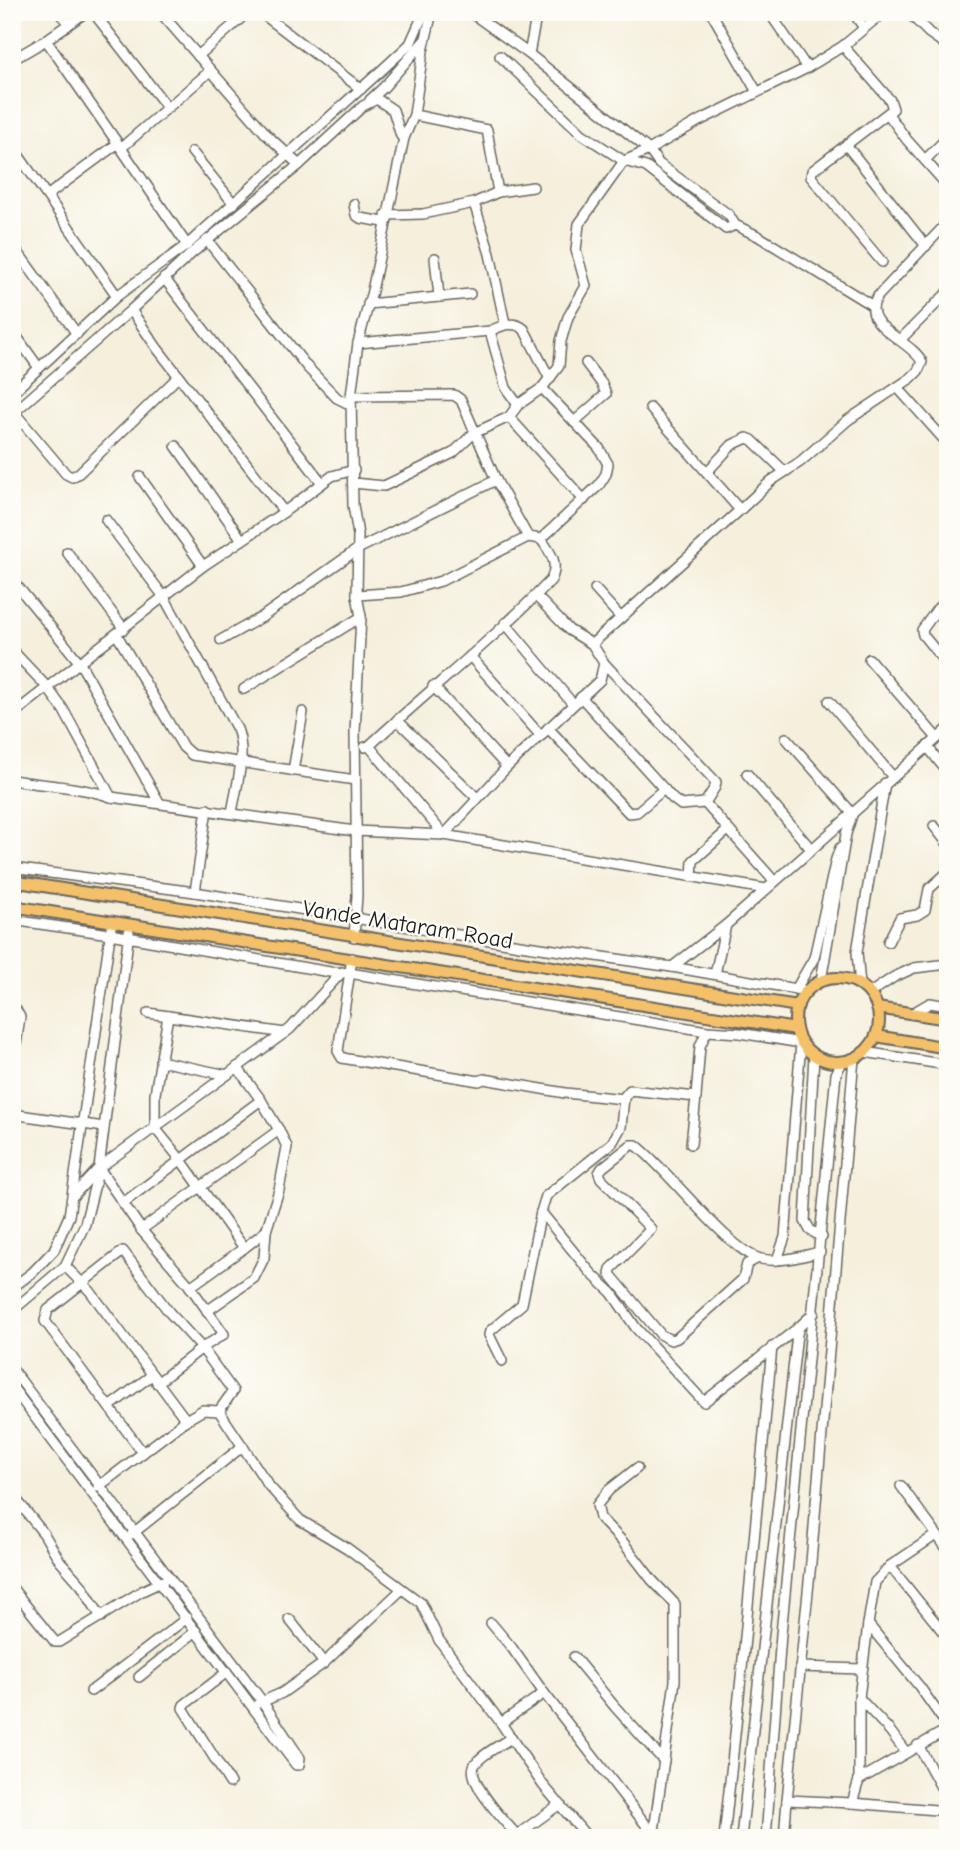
<svg xmlns="http://www.w3.org/2000/svg" width="960" height="1850" viewBox="0 0 960 1850" font-family="'Comic Neue',sans-serif">
	<style>
		.lines { fill: none; stroke-linecap: round; stroke-linejoin: round }
		.minor-casing { stroke: #68665f; stroke-width: 12 }
		.major-casing { stroke: #68665f; stroke-width: 14 }
		.minor { stroke: #fff; stroke-width: 9 }
		.major { stroke: #f4c16a; stroke-width: 10 }
		.labels { text-anchor: middle; stroke-width: 5; stroke-linejoin: round; paint-order: stroke }
		.street-label { font-size: 23px; fill: #1c1c1c; stroke: #fdfcf7 }
	</style>
	<rect width="100%" height="100%" fill="#fdfcf7"/>
	<filter id="ink" filterUnits="userSpaceOnUse"><feTurbulence type="fractalNoise" baseFrequency=".0143" numOctaves="2"/><feDisplacementMap in="SourceGraphic" scale="14" xChannelSelector="R" yChannelSelector="G"/><feConvolveMatrix kernelMatrix="1 2 1 2 8 2 1 2 1" color-interpolation-filters="sRGB"/></filter>
	<filter id="wash" filterUnits="userSpaceOnUse"><feTurbulence type="fractalNoise" baseFrequency=".00686" numOctaves="4" result="noise"/><feDisplacementMap in="SourceGraphic" scale="28" xChannelSelector="R" yChannelSelector="G"/><feGaussianBlur stdDeviation="1.57" result="paint"/><feColorMatrix in="noise" values="0 0 0 0 0 0 0 0 0 0 0 0 0 0 0 0 0 1.4 0 .05"/><feComposite in="paint" operator="in"/></filter>
	<g filter="url(#wash)">
		<rect width="100%" height="100%" fill="#f5efdc"/>
	</g>
	<g filter="url(#ink)">
		<g class="lines">
			<defs>
				<g id="minor">
					<path d="M59 12 69 24"/>
					<path d="M93 12 167 107"/>
					<path d="M160 12 267 135 299 165"/>
					<path d="M260 12 361 89"/>
					<path d="M470 12 529 54 649 150 659 164 729 215 735 225 758 236 873 306"/>
					<path d="M711 12 757 92"/>
					<path d="M769 12 807 68"/>
					<path d="M853 12 864 28"/>
					<path d="M908 12 929 33 948 46"/>
					<path d="M46 40 121 148 210 71"/>
					<path d="M843 46 890 100 893 109 812 171 811 177 882 262"/>
					<path d="M529 54 537 12"/>
					<path d="M198 56 248 12"/>
					<path d="M500 56 582 134 624 161 646 167 726 229 735 225"/>
					<path d="M12 60 46 40 86 12"/>
					<path d="M370 100 384 87 424 41"/>
					<path d="M888 114 907 140 946 184 948 183"/>
					<path d="M414 115 487 130 498 192"/>
					<path d="M12 146 117 296"/>
					<path d="M847 146 926 246"/>
					<path d="M121 148 187 245"/>
					<path d="M192 152 234 204"/>
					<path d="M925 160 948 137"/>
					<path d="M946 184 948 196"/>
					<path d="M48 195 117 144"/>
					<path d="M474 203 490 254 505 324"/>
					<path d="M354 204 356 215 360 218 384 222"/>
					<path d="M386 215 423 214 474 203 498 192 533 187"/>
					<path d="M207 240 307 367 337 398 351 405"/>
					<path d="M12 244 77 334"/>
					<path d="M435 258 439 297"/>
					<path d="M164 278 322 483"/>
					<path d="M368 304 470 294"/>
					<path d="M131 310 157 348 284 512"/>
					<path d="M12 330 39 368"/>
					<path d="M490 331 506 388 518 405"/>
					<path d="M900 340 948 292"/>
					<path d="M358 343 490 331C501 326 513 320 524 329L550 379"/>
					<path d="M898 388 948 444"/>
					<path d="M12 393 117 296 187 245 384 68 410 44 423 15"/>
					<path d="M351 396 454 395 461 400 496 480 528 537 441 581 401 592 357 595"/>
					<path d="M650 408 740 510 771 481 800 462 848 420 911 378 918 371 922 362C912 340 856 325 878 296L948 222"/>
					<path d="M14 412 66 474 72 477 79 473 179 376"/>
					<path d="M12 414 131 310 192 253 299 165 363 106 377 99 393 110 401 136 404 138"/>
					<path d="M509 417 584 500"/>
					<path d="M574 422 606 394 602 384 586 363"/>
					<path d="M176 446 242 540"/>
					<path d="M707 472 732 445 747 438 752 440 784 471"/>
					<path d="M140 477 203 566"/>
					<path d="M353 483 384 486 453 453 474 433 509 417 518 405 542 388 559 366 561 341 568 317 586 286 576 250 579 224 624 161 649 150 697 122 807 68 843 46 884 12"/>
					<path d="M106 520 164 597 237 729C247 755 236 787 232 813"/>
					<path d="M541 539 599 485 606 474 608 464 599 448 542 388"/>
					<path d="M67 552 124 629"/>
					<path d="M19 588 80 663 159 802"/>
					<path d="M595 589 621 618"/>
					<path d="M948 602 938 608 922 630 923 635 948 666"/>
					<path d="M505 623 573 704"/>
					<path d="M117 635 183 747 192 755 355 780"/>
					<path d="M221 640 262 617 358 549 496 480"/>
					<path d="M592 644 740 510"/>
					<path d="M12 650 47 687 63 709 111 797"/>
					<path d="M470 656 541 736"/>
					<path d="M869 659 937 738"/>
					<path d="M604 663 716 782 715 787 705 803"/>
					<path d="M433 686 507 767"/>
					<path d="M244 689 361 617"/>
					<path d="M581 697 673 799 681 805 705 803 774 881"/>
					<path d="M829 701 893 777"/>
					<path d="M12 715 203 566 284 512 332 476 354 470"/>
					<path d="M397 720 477 798"/>
					<path d="M548 728 629 813 637 812 664 789"/>
					<path d="M786 738 852 813"/>
					<path d="M369 746 444 835 766 889"/>
					<path d="M927 746 948 773"/>
					<path d="M365 747 369 746C429 690 494 639 551 580 559 563 551 553 541 539L528 537"/>
					<path d="M293 771 303 712"/>
					<path d="M747 774 811 849"/>
					<path d="M12 780C46 786 79 786 111 797L355 831 444 835 507 767 600 680 604 663 592 644 569 630 536 596"/>
					<path d="M934 826 948 844"/>
					<path d="M12 868 195 892 520 945 672 967 807 991"/>
					<path d="M692 876 693 861 728 830"/>
					<path d="M195 892 207 809"/>
					<path d="M12 920 110 934 330 972 349 973 707 1031 740 1033 801 1043 785 1237 777 1260"/>
					<path d="M354 937 357 896 355 732 361 617 357 595 358 535 353 505 351 396 358 343 372 291 404 138 414 115 423 51 432 12"/>
					<path d="M888 942 900 918 917 915 925 910 929 889 948 872"/>
					<path d="M352 958 338 1051 342 1058 479 1081 484 1079 565 1093 624 1099"/>
					<path d="M672 967 726 925 948 729"/>
					<path d="M715 974 726 925"/>
					<path d="M821 981 846 834 852 815"/>
					<path d="M860 986 857 952 885 783"/>
					<path d="M796 989 814 958 836 859 840 848"/>
					<path d="M870 993 894 977 914 968 948 964"/>
					<path d="M12 1010H16L20 1017 12 1073"/>
					<path d="M148 1013 285 1033"/>
					<path d="M911 1014 930 1003 948 1006"/>
					<path d="M168 1016 155 1094V1128L181 1160 244 1248 190 1287"/>
					<path d="M864 1052 948 1065"/>
					<path d="M814 1055 805 1221 810 1230 822 1237"/>
					<path d="M854 1058 811 1562 787 1800 852 1803 859 1780"/>
					<path d="M160 1061 227 1075"/>
					<path d="M12 1114 104 1127"/>
					<path d="M691 1144 696 1097"/>
					<path d="M99 1168 143 1232 189 1285 224 1334 202 1348 233 1391 219 1411 269 1486 300 1520 347 1548 421 1603 439 1640 501 1723"/>
					<path d="M73 1196 99 1168 290 1029 342 972"/>
					<path d="M123 1203 261 1100 237 1067"/>
					<path d="M541 1212 591 1273 612 1293 636 1328 704 1402 799 1327"/>
					<path d="M141 1230 279 1130 261 1100"/>
					<path d="M244 1248 266 1231 279 1190 287 1147 279 1130"/>
					<path d="M758 1258 747 1264 743 1279 677 1338 671 1340 661 1335 610 1274 611 1269 651 1229 601 1178 599 1173 602 1168 631 1145H636C667 1168 728 1251 761 1259 780 1263 801 1256 820 1252"/>
					<path d="M65 1266 90 1291 186 1420 203 1410 219 1411"/>
					<path d="M12 1288 33 1272 54 1250 69 1216 111 929"/>
					<path d="M12 1311 65 1266 85 1224 99 1168 129 932"/>
					<path d="M207 1311 254 1278 264 1258 266 1231"/>
					<path d="M502 1361 489 1335 490 1331 522 1304 541 1212 546 1196 612 1143 621 1127 624 1097 630 1090 696 1097 700 1046 707 1031"/>
					<path d="M12 1369 262 1701 300 1758 299 1765H296L12 1387"/>
					<path d="M109 1407 152 1375"/>
					<path d="M143 1453 45 1321 48 1310 123 1251 169 1312 202 1348 157 1383"/>
					<path d="M637 1468 609 1490 597 1505 600 1518 622 1541 652 1580 675 1604V1681L653 1838"/>
					<path d="M901 1486 948 1550"/>
					<path d="M98 1487 186 1420"/>
					<path d="M12 1494 44 1534 60 1561 82 1586 101 1617"/>
					<path d="M132 1534 243 1446"/>
					<path d="M936 1535 890 1566 948 1638"/>
					<path d="M890 1566 875 1582 868 1624 859 1698V1780L948 1729"/>
					<path d="M12 1588 55 1642H59L142 1591 163 1581"/>
					<path d="M289 1619 324 1663"/>
					<path d="M491 1623 512 1648 544 1693"/>
					<path d="M868 1624 919 1686 948 1727"/>
					<path d="M574 1657 615 1707 664 1761"/>
					<path d="M800 1667 862 1669"/>
					<path d="M227 1672 184 1705 183 1708 230 1783"/>
					<path d="M139 1677 196 1631"/>
					<path d="M91 1691 187 1618"/>
					<path d="M859 1698 890 1731 905 1751"/>
					<path d="M259 1703 282 1693 324 1663 401 1590"/>
					<path d="M511 1738 543 1785 588 1838"/>
					<path d="M918 1745 948 1800"/>
					<path d="M852 1803 948 1811"/>
					<path d="M517 1835 560 1804"/>
					<path d="M519 1838C508 1824 464 1781 475 1764 483 1753 501 1745 511 1738L501 1723 544 1693 653 1834"/>
					<path d="M724 1838 743 1659 772 1347"/>
					<path d="M741 1838 797 1334 799 1327 814 1313"/>
					<path d="M766 1838 781 1634 836 1074 842 1062"/>
					<path d="M784 1838 787 1800"/>
					<path d="M946 1838 948 1832"/>
				</g>
				<g id="major">
					<path d="M12 881 798 1006"/>
					<path d="M12 906 796 1029"/>
					<circle cx="837" cy="1020" r="42"/>
					<path d="M877 1008 948 1019"/>
					<path d="M876 1036 948 1048"/>
				</g>
			</defs>
			<use href="#minor" class="minor-casing"/>
			<use href="#major" class="major-casing"/>
			<use href="#minor" class="minor"/>
			<use href="#major" class="major"/>
		</g>
	</g>
	<g class="labels">
		<g class="street-label">
			<text transform="translate(408 924) rotate(9)" y="8">Vande Mataram Road</text>
		</g>
	</g>
	<rect width="960" height="1850" fill="none" stroke="#fdfcf7" stroke-width="42"/>
</svg>
